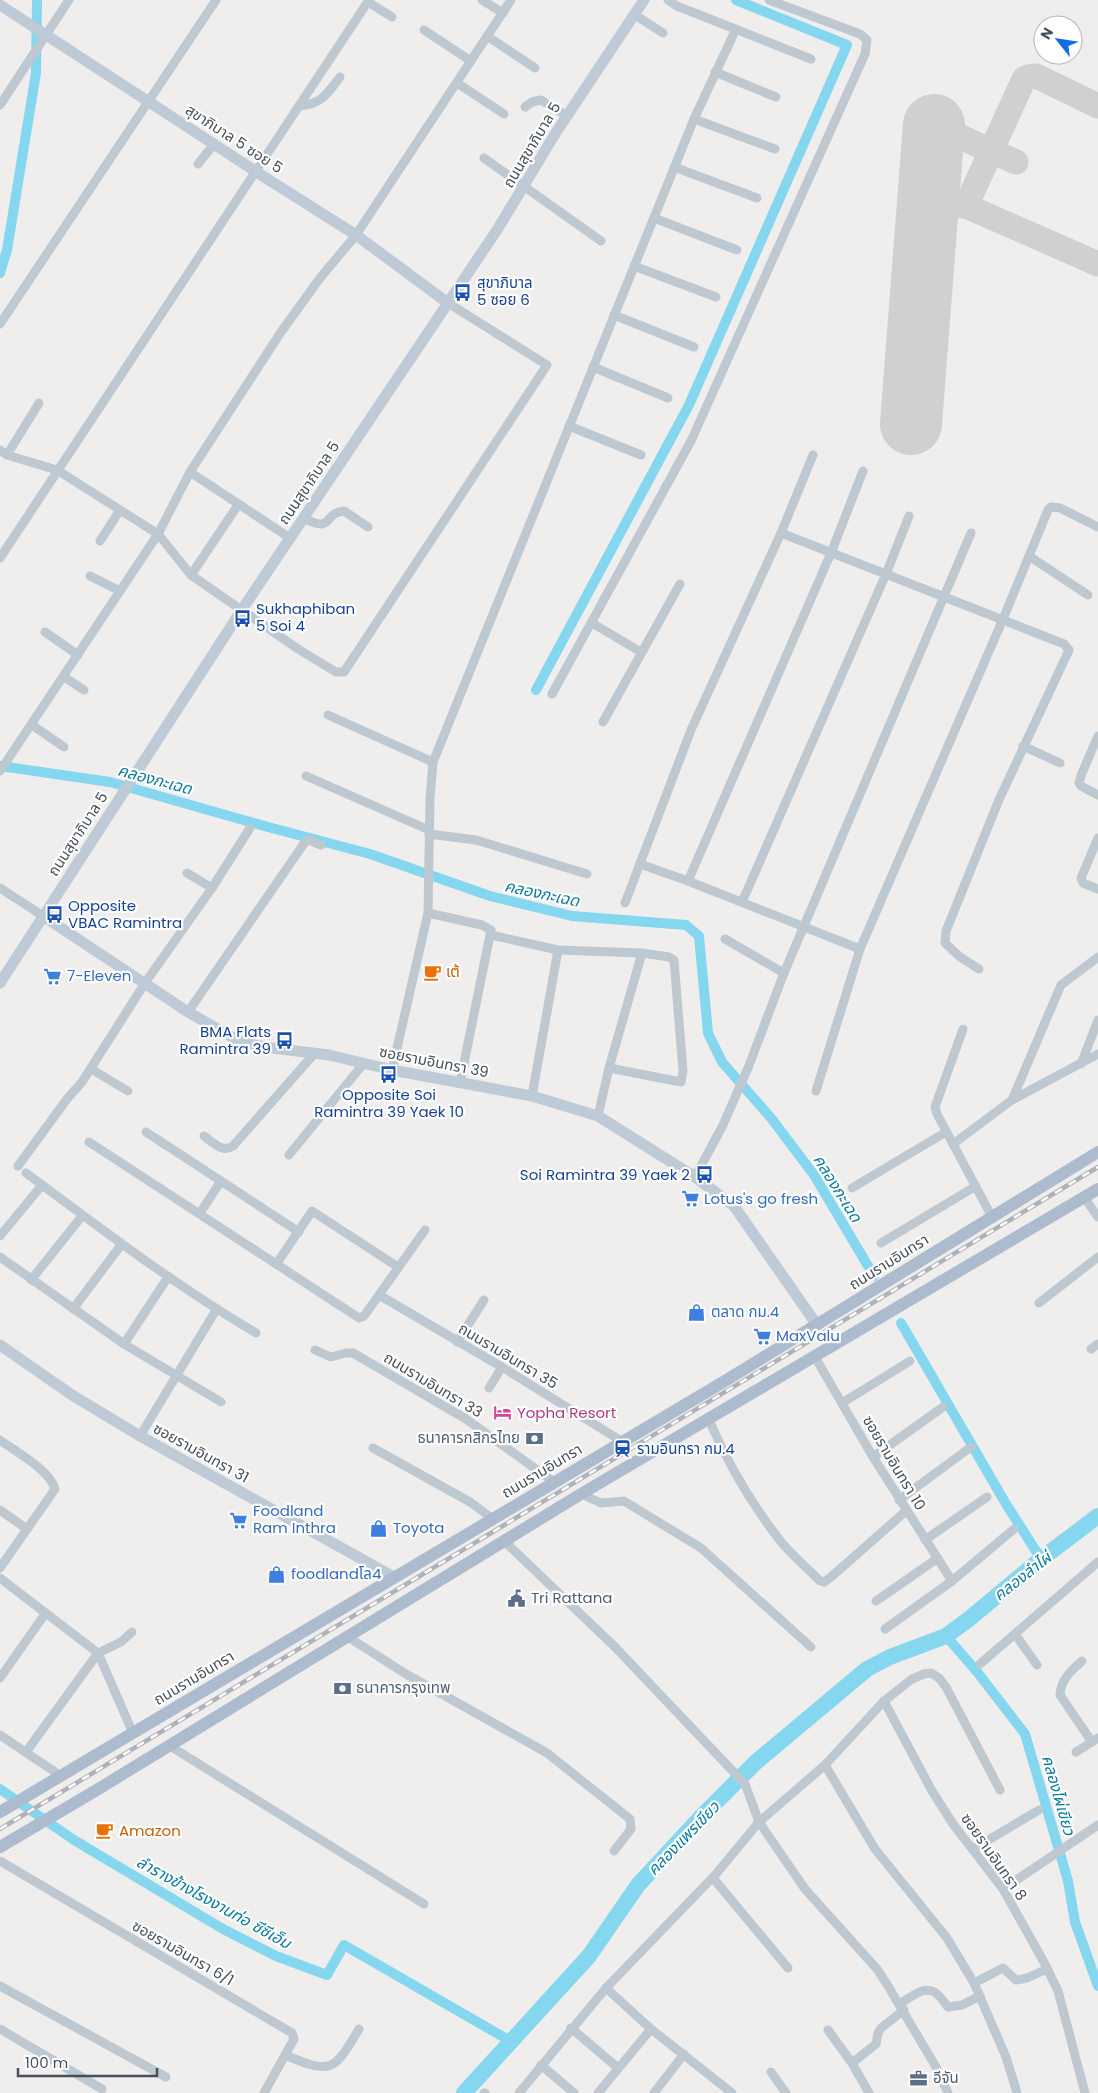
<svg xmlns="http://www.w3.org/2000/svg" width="1098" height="2093" viewBox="0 0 1098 2093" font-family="Poppins,'Noto Sans Thai',sans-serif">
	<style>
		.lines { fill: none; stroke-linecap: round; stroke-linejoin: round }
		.canal { stroke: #85d7ef; stroke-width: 10 }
		.river { stroke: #85d7ef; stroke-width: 16 }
		.taxiway { stroke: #d0d0d2; stroke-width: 25 }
		.runway { stroke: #d0d0d2; stroke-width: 62 }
		.street { stroke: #bdc8d0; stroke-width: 9 }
		.secondary { stroke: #bfcad7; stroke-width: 11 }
		.primary { stroke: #acbcce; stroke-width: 12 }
		.rail-casing { stroke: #afb2b8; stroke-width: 4.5 }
		.rail { stroke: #fff; stroke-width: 2.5; stroke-dasharray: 8; stroke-linecap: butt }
		.labels { text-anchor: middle; stroke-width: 4.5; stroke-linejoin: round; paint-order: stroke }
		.street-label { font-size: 15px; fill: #45505b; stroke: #fff }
		.transit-label { font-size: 15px; fill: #164399; stroke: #fff; text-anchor: start }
		.food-label { font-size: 15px; fill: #c56008; stroke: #fff; text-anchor: start }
		.shop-label { font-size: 15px; fill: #366cbe; stroke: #fff; text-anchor: start }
		.hotel-label { font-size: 15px; fill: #b23c85; stroke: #fff; text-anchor: start }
		.service-label { font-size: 15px; fill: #4e5e75; stroke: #fff; text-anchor: start }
		.water-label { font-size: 16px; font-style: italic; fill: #087b9c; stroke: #fff }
	</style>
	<rect width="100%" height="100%" fill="#f0eded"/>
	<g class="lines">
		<g class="canal">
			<path d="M0 273 7 250 36 73 37 0"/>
			<path d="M536 690 689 405 847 45 736 0"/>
			<path d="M0 766 110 782 268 827 370 854 490 896 572 916 686 925 699 936 708 1033 722 1062 771 1118 814 1175 874 1276"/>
			<path d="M901 1323 1006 1504 1041 1559"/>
			<path d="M946 1636 978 1673 1025 1734 1068 1881 1075 1922 1098 1986"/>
			<path d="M0 1789 74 1840 223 1929 276 1956 327 1975 344 1945 512 2042"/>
		</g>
		<path class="river" d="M464 2093 589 1956 638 1885 702 1816 756 1762 867 1669 890 1657 946 1636 969 1619 1041 1559 1098 1516"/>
		<g class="taxiway">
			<path d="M1098 106 1036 76 1028 77 1024 79 966 206 1098 264"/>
			<path d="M934 125 1016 162"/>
			<path d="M928 203 966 206"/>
		</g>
		<path class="runway" d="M911 424 934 125"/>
		<g class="street">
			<path d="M482 0 503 13"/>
			<path d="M668 0 677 6 811 59"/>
			<path d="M368 2 392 17"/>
			<path d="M635 15 663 33"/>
			<path d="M424 30 471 61"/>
			<path d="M487 36 535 68"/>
			<path d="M715 72 776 97"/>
			<path d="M457 83 504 114"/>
			<path d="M0 105 69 0"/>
			<path d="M299 106C322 104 327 94 340 77"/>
			<path d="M525 107 532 102 541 100 567 116"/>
			<path d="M694 119 775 149"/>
			<path d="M484 158 601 241"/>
			<path d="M198 164 214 144"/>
			<path d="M674 167 757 198"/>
			<path d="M654 218 737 250"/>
			<path d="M634 266 716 297"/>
			<path d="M614 315 694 347"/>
			<path d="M0 324 216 0"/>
			<path d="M593 367 668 398"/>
			<path d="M569 426 641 455"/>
			<path d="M0 450 7 455 57 470 158 534 191 575 298 649 336 672H344L547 365 448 303"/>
			<path d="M7 455 39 403"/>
			<path d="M190 472 290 538"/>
			<path d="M303 518C335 534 322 513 344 511L368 527"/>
			<path d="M781 533 1064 644 1069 650 998 802 946 931 945 943 960 957 979 969"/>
			<path d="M100 541 120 510"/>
			<path d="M1029 556 1088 595"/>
			<path d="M0 558 369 0"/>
			<path d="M191 575 238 505"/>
			<path d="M90 576 120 591"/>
			<path d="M592 623 641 652"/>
			<path d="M45 632 78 655"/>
			<path d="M64 677 84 690"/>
			<path d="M552 694 691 441 865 54 867 40 860 34 769 0"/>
			<path d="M328 715 433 762"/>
			<path d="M603 722 680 584"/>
			<path d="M32 725 64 747"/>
			<path d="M1098 736 1082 773 1079 783 1081 786 1098 795"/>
			<path d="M1023 746 1060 763"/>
			<path d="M0 771 158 534 190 472 281 332 320 278 356 235 511 0"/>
			<path d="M306 776 429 830"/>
			<path d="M429 834 476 840 587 874"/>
			<path d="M1098 838 1081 878 1083 883 1098 889"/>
			<path d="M640 864 688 881 860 949"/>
			<path d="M187 873 212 888"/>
			<path d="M688 881 831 553 863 471"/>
			<path d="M0 888 43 916"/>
			<path d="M742 902 886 574 909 516"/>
			<path d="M625 903 691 730 781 533 813 455"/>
			<path d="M428 913 482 925 491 930 460 1083"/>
			<path d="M491 935 558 950 642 953 669 957 674 960 683 1071 681 1082 609 1068"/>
			<path d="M725 939 784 973"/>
			<path d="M188 1012 305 842 309 840 321 845"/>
			<path d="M963 1029 935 1107 937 1114 992 1217"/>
			<path d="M1081 1064 1098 1020"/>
			<path d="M91 1069 128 1091"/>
			<path d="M392 1070 428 913 430 798 433 762 694 119 736 29"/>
			<path d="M816 1091 860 949 1003 619 1048 510 1051 507 1060 508 1098 527"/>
			<path d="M532 1096 558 950"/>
			<path d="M1012 1100 1061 985 1098 957"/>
			<path d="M598 1116 609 1068 642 953"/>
			<path d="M146 1132 299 1232"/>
			<path d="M204 1136C214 1143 222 1153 233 1146L314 1054"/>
			<path d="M89 1142 359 1318 364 1316 425 1230"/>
			<path d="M953 1144 1012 1100 1098 1054"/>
			<path d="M289 1155 364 1063"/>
			<path d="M18 1166 67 1099 82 1082 145 983 212 888 250 828"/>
			<path d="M26 1173C101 1229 175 1285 256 1333"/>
			<path d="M695 1177 722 1127 748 1068 784 973 971 533"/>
			<path d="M852 1188 946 1132"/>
			<path d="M1084 1197 1098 1217"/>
			<path d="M200 1213 221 1181"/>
			<path d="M0 1236 42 1185"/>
			<path d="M881 1243 976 1186"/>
			<path d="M0 1257 124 1344 221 1402"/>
			<path d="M277 1263 312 1211 398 1267"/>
			<path d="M31 1280 82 1216"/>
			<path d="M379 1295 502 1367 623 1442"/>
			<path d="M1039 1303 1098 1257"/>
			<path d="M73 1309 121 1245"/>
			<path d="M457 1342 484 1300"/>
			<path d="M124 1344 168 1277"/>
			<path d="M1091 1349 1098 1344"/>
			<path d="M315 1350 331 1357 346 1353H353L466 1419 554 1482"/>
			<path d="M815 1357 873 1457 952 1581"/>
			<path d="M489 1388 502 1367"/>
			<path d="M842 1403 910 1361"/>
			<path d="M709 1420C728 1464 752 1505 782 1543 791 1554 809 1570 820 1581L824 1582 831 1577 906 1511"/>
			<path d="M140 1436 216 1310"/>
			<path d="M0 1440C16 1452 50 1470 55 1489L0 1568"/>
			<path d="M373 1448 470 1502 493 1519"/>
			<path d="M873 1457 943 1407"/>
			<path d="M581 1494 601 1503 624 1501 701 1548 811 1647"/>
			<path d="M899 1500 971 1447"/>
			<path d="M0 1510 27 1529"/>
			<path d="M925 1540 987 1497"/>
			<path d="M504 1541 615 1647 745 1784 759 1822 805 1889 877 1969 888 1986 936 2067 948 2093"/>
			<path d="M0 1578 98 1653 133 1733"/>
			<path d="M876 1601 938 1558"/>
			<path d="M885 1629 952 1581 1014 1529"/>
			<path d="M1015 1634 1037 1665"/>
			<path d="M348 1637 406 1674 547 1753 630 1819 631 1829 614 1851"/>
			<path d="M1082 1661C1071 1671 1061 1679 1060 1695L1092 1742"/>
			<path d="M980 1664 1098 1562"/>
			<path d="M0 1678 45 1614"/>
			<path d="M884 1701 932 1791 953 1824 1003 1889 1045 1964 1058 1991 1085 2093"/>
			<path d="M0 1735 61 1776"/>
			<path d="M170 1746 424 1904"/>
			<path d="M26 1752 98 1653 121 1642 132 1632"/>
			<path d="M1076 1752 1098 1738"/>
			<path d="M825 1765 875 1849 947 1938 974 1983 1006 2057 1017 2093"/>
			<path d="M973 1849 1039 1810"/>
			<path d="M0 1861 292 2033 294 2039 264 2093"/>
			<path d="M713 1878 788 1968"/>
			<path d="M1003 1889 1098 1825"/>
			<path d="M974 1983 1003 1968 1016 1980 1027 1978 1047 1969"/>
			<path d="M0 1986 166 2077"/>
			<path d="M606 1988 651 2029 732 2093"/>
			<path d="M900 2004C911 1997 926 1983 938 1995 942 1998 944 2003 948 2007L962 2005 980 1996"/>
			<path d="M571 2028 618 2068"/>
			<path d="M0 2029 102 2089"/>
			<path d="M828 2030 852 2063 869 2093"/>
			<path d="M285 2055C332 2075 334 2071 359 2029"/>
			<path d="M852 2063 876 2044 878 2033 881 2028 904 2010"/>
			<path d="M541 2065 574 2093"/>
			<path d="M771 2072 786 2093"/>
			<path d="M484 2093H485"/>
			<path d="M519 2093 606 1988 716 1874 759 1822 825 1765 884 1701 912 1679 924 1674 931 1673 939 1678 946 1687 1000 1790"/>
			<path d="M598 2093 651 2029"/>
			<path d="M654 2093 684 2054"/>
		</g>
		<g class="secondary">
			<path d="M0 5 255 171 356 235 448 303"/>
			<path d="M43 916 188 1012 237 1040 264 1047 329 1055 392 1070 532 1096 598 1116 695 1177 734 1206 817 1325"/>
			<path d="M0 983 241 611 497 230 555 134 644 0"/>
			<path d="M0 1345 72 1395 140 1436 394 1577"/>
		</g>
		<g class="primary">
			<path d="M0 1812 725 1381 1098 1152"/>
			<path d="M0 1847 95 1791 581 1494 1098 1189"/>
		</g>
		<defs>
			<path id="rail" d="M0 1829 1098 1167"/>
		</defs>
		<use href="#rail" class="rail-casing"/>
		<use href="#rail" class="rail"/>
	</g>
	<defs>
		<symbol id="bus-bare" viewBox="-9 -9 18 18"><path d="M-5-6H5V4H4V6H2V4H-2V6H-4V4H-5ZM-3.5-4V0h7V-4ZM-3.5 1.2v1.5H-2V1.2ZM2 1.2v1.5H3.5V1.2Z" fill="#1a4fb4" stroke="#fff" stroke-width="2.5" paint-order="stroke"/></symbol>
		<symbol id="cafe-bare" viewBox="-9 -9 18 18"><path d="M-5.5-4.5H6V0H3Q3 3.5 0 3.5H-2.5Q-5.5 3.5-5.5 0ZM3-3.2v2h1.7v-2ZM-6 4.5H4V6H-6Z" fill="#e8710a" stroke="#fff" stroke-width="2.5" paint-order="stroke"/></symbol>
		<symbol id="supermarket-bare" viewBox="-9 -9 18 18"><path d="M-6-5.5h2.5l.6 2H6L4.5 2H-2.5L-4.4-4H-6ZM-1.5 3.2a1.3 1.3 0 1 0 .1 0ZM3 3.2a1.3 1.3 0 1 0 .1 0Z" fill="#3f7fe0" stroke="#fff" stroke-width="2.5" paint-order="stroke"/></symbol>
		<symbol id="shop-bare" viewBox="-9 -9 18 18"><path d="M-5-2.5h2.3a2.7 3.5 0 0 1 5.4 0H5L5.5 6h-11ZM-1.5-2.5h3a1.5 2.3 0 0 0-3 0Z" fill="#3f7fe0" stroke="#fff" stroke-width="2.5" paint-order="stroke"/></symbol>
		<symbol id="hotel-bare" viewBox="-9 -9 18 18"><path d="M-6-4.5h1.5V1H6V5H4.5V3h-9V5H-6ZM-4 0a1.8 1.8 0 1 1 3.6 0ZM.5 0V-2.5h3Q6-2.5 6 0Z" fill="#d1479c" stroke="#fff" stroke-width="2.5" paint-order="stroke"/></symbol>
		<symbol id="bank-bare" viewBox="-9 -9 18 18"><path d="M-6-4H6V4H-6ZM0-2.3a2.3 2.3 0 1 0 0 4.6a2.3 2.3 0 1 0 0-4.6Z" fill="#5c6f8a" stroke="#fff" stroke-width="2.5" paint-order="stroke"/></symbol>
		<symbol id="station-bare" viewBox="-9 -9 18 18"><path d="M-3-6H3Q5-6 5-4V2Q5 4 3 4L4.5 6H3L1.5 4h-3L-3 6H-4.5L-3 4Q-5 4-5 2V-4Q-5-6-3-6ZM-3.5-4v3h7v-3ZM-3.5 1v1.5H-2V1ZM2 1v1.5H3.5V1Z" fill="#1a4fb4" stroke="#fff" stroke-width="2.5" paint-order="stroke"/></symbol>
		<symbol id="civic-bare" viewBox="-9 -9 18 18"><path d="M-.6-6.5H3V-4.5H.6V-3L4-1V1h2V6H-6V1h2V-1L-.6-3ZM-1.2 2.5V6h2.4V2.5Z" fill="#5c6f8a" stroke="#fff" stroke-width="2.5" paint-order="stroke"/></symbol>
		<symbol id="office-bare" viewBox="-9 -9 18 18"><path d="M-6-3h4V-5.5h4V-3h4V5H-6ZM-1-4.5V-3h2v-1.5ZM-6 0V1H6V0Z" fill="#5c6f8a" stroke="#fff" stroke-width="2.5" paint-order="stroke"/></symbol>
	</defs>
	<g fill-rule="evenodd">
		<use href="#bus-bare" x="450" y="280" width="25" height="25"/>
		<use href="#bus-bare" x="230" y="606" width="25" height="25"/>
		<use href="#bus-bare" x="42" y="902" width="25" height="25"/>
		<use href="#cafe-bare" x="420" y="960" width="25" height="25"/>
		<use href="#supermarket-bare" x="40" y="964" width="25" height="25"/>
		<use href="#bus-bare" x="272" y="1028" width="25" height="25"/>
		<use href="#bus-bare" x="376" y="1062" width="25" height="25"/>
		<use href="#bus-bare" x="692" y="1162" width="25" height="25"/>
		<use href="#supermarket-bare" x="678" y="1186" width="25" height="25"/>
		<use href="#shop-bare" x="684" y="1300" width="25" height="25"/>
		<use href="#supermarket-bare" x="750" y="1324" width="25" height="25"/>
		<use href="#hotel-bare" x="490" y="1400" width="25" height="25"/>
		<use href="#bank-bare" x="522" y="1426" width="25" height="25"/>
		<use href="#station-bare" x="610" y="1436" width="25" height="25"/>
		<use href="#supermarket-bare" x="226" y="1508" width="25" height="25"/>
		<use href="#shop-bare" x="366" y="1516" width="25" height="25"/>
		<use href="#shop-bare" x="264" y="1562" width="25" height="25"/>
		<use href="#civic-bare" x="504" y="1586" width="25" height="25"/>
		<use href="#bank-bare" x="330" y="1676" width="25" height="25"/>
		<use href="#cafe-bare" x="92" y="1818" width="25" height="25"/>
		<use href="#office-bare" x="906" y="2066" width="25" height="25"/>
	</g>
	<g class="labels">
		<g class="street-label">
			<text transform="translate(234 139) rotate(33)" y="5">สุขาภิบาล 5 ซอย 5</text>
			<text transform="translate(532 145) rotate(-59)" y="5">ถนนสุขาภิบาล 5</text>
			<text transform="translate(309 483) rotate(-56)" y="5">ถนนสุขาภิบาล 5</text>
			<text transform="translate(78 834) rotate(-57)" y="5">ถนนสุขาภิบาล 5</text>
			<text transform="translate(434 1062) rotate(11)" y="5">ซอยรามอินทรา 39</text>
			<text transform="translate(889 1262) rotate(-32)" y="5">ถนนรามอินทรา</text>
			<text transform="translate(508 1356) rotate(31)" y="5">ถนนรามอินทรา 35</text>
			<text transform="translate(433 1385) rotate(31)" y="5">ถนนรามอินทรา 33</text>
			<text transform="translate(201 1453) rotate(29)" y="5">ซอยรามอินทรา 31</text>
			<text transform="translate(894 1463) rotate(59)" y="5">ซอยรามอินทรา 10</text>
			<text transform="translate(542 1471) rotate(-31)" y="5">ถนนรามอินทรา</text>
			<text transform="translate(194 1678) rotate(-31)" y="5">ถนนรามอินทรา</text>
			<text transform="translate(994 1857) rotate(55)" y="5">ซอยรามอินทรา 8</text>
			<text transform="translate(183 1953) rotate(30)" y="5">ซอยรามอินทรา 6/1</text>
		</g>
		<g class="transit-label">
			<text x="477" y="288">สุขาภิบาล<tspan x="477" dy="17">5 ซอย 6</tspan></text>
			<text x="256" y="614">Sukhaphiban<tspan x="256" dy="17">5 Soi 4</tspan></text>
			<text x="68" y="911">Opposite<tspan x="68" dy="17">VBAC Ramintra</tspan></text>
			<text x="271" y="1037" text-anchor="end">BMA Flats<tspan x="271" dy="17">Ramintra 39</tspan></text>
			<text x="389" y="1100" text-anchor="middle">Opposite Soi<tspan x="389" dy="17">Ramintra 39 Yaek 10</tspan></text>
			<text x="690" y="1180" text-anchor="end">Soi Ramintra 39 Yaek 2</text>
			<text x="637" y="1454">รามอินทรา กม.4</text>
		</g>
		<g class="food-label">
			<text x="446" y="977">เต้</text>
			<text x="119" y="1836">Amazon</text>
		</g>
		<g class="shop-label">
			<text x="67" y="981">7-Eleven</text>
			<text x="704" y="1204">Lotus's go fresh</text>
			<text x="711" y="1317">ตลาด กม.4</text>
			<text x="776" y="1341">MaxValu</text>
			<text x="253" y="1516">Foodland<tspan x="253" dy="17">Ram Inthra</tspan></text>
			<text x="393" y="1533">Toyota</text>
			<text x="291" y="1579">foodlandโล4</text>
		</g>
		<g class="hotel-label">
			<text x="517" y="1418">Yopha Resort</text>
		</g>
		<g class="service-label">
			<text x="520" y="1443" text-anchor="end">ธนาคารกสิกรไทย</text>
			<text x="531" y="1603">Tri Rattana</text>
			<text x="356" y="1693">ธนาคารกรุงเทพ</text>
			<text x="933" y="2083">อีจัน</text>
		</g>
		<g class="water-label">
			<text transform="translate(155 779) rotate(15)" y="6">คลองกะเฉด</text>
			<text transform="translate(542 893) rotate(12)" y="6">คลองกะเฉด</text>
			<text transform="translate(838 1188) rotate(58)" y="6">คลองกะเฉด</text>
			<text transform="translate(1022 1576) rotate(-38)" y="6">คลองลำไผ่</text>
			<text transform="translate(1059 1795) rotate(74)" y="6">คลองไผ่เขียว</text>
			<text transform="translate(683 1838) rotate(-46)" y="6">คลองแพรเขียว</text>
			<text transform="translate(214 1902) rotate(29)" y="6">ลำรางข้างโรงงานท่อ ซีซีเอ็ม</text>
		</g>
	</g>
	<g transform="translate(1058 40) rotate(300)"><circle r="24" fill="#ffffff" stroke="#b5b9bd"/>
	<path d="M0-4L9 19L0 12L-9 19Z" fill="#126be5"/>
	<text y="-8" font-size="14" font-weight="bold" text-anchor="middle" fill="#45505b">N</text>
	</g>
	<path d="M18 2068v8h139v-8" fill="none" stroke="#45505b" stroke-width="2.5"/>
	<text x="25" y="2068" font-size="15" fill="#45505b" stroke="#ffffff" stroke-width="4" paint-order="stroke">100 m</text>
</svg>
